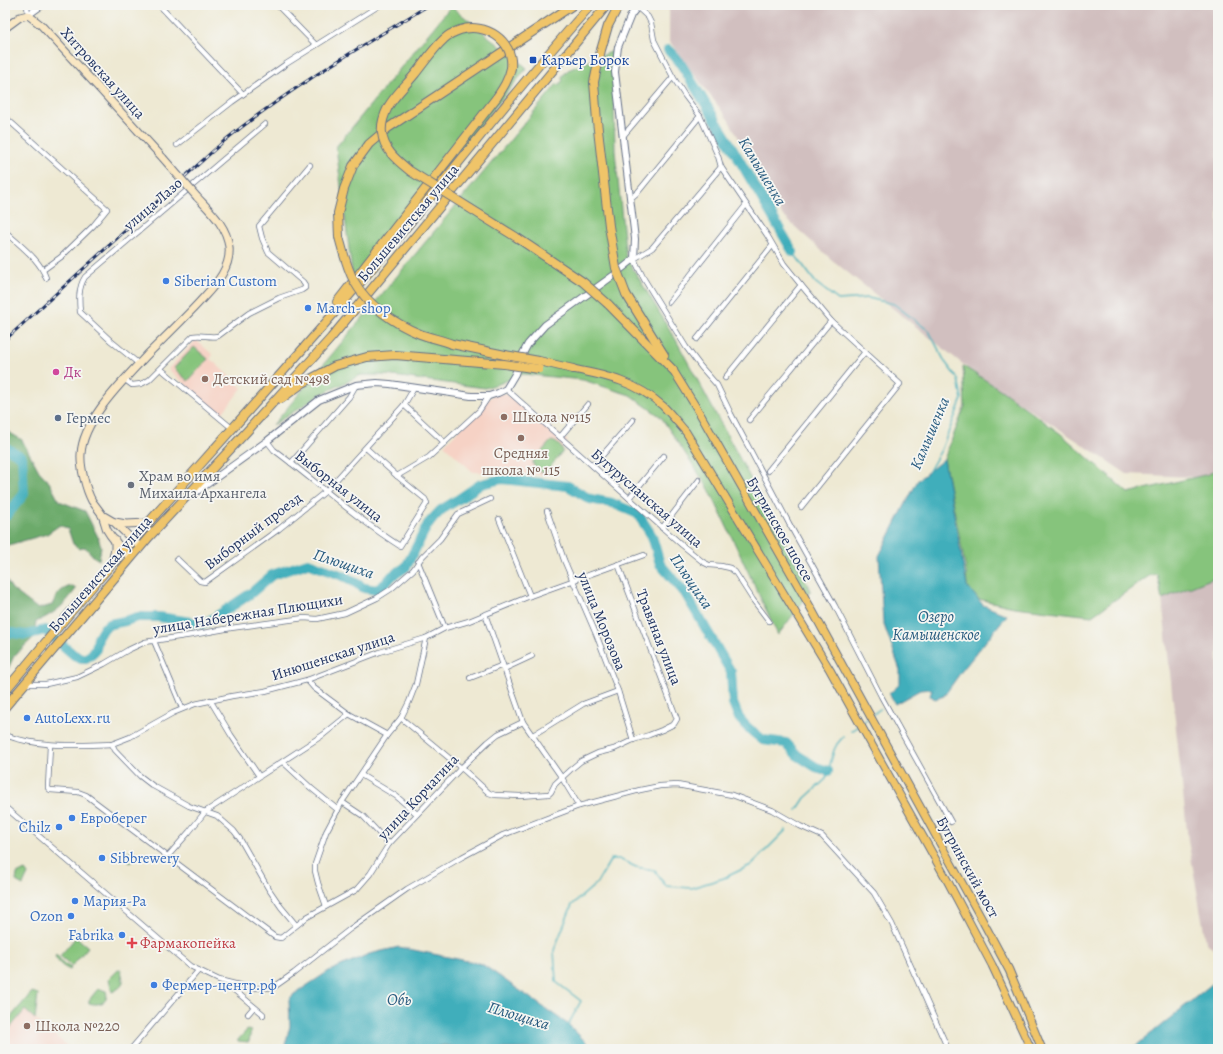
<svg xmlns="http://www.w3.org/2000/svg" width="1223" height="1054" viewBox="0 0 1223 1054" font-family="Alegreya,serif">
	<style>
		.built { fill: #f6d2c5 }
		.industrial { fill: #d1bfbf }
		.green { fill: #86c47b; stroke: #507a6c }
		.forest { fill: #6caa6b; stroke: #446c64 }
		.water { fill: #3faebb; stroke: #2d6e8c }
		.lines { fill: none; stroke-linecap: round; stroke-linejoin: round }
		.stream { stroke: #3faebb; stroke-width: 1.5 }
		.river { stroke: #3faebb; stroke-width: 10 }
		.minor-casing { stroke: #657087; stroke-width: 6 }
		.tertiary-casing { stroke: #657087; stroke-width: 8 }
		.secondary-casing { stroke: #657087; stroke-width: 9 }
		.primary-casing { stroke: #657087; stroke-width: 9 }
		.trunk-casing { stroke: #657087; stroke-width: 10 }
		.minor { stroke: #fff; stroke-width: 4.5 }
		.tertiary { stroke: #fff; stroke-width: 6 }
		.secondary { stroke: #f9e7c3; stroke-width: 7 }
		.primary { stroke: #efc469; stroke-width: 7 }
		.trunk { stroke: #efc469; stroke-width: 8 }
		.rail-casing { stroke: #1b2f5e; stroke-width: 3 }
		.rail { stroke: #f6f6f2; stroke-width: 1.5; stroke-dasharray: 4.5; stroke-linecap: butt }
		.secondary-bridge-casing { stroke: #657087; stroke-width: 9; stroke-linecap: butt }
		.trunk-bridge-casing { stroke: #657087; stroke-width: 10; stroke-linecap: butt }
		.secondary-bridge { stroke: #f9e7c3; stroke-width: 7 }
		.trunk-bridge { stroke: #efc469; stroke-width: 8 }
		.transit-dot { fill: #1a4fb4; stroke: #f6f6f2; stroke-width: 1.5 }
		.shop-dot { fill: #3f7fe0; stroke: #f6f6f2; stroke-width: 1.5 }
		.hotel-dot { fill: #d1479c; stroke: #f6f6f2; stroke-width: 1.5 }
		.education-dot { fill: #8d6e63; stroke: #f6f6f2; stroke-width: 1.5 }
		.service-dot { fill: #5c6f8a; stroke: #f6f6f2; stroke-width: 1.5 }
		.worship-dot { fill: #6b7280; stroke: #f6f6f2; stroke-width: 1.5 }
		.health-dot { fill: #e0444e; stroke: #f6f6f2; stroke-width: 1.5 }
		.labels { text-anchor: middle; stroke-width: 3.5; stroke-linejoin: round; paint-order: stroke }
		.transit-label { font-size: 15px; fill: #164399; stroke: #f6f6f2; text-anchor: start }
		.street-label { font-size: 15px; fill: #1b2f5e; stroke: #f6f6f2 }
		.shop-label { font-size: 15px; fill: #366cbe; stroke: #f6f6f2; text-anchor: start }
		.hotel-label { font-size: 15px; fill: #b23c85; stroke: #f6f6f2; text-anchor: start }
		.education-label { font-size: 15px; fill: #785e54; stroke: #f6f6f2; text-anchor: start }
		.service-label { font-size: 15px; fill: #4e5e75; stroke: #f6f6f2; text-anchor: start }
		.worship-label { font-size: 15px; fill: #5b616d; stroke: #f6f6f2; text-anchor: start }
		.health-label { font-size: 15px; fill: #be3a42; stroke: #f6f6f2; text-anchor: start }
		.water-label { font-size: 16px; font-style: italic; fill: #285b7f; stroke: #f6f6f2 }
	</style>
	<rect width="100%" height="100%" fill="#f6f6f2"/>
	<filter id="ink" filterUnits="userSpaceOnUse"><feTurbulence type="fractalNoise" baseFrequency=".025" numOctaves="2"/><feDisplacementMap in="SourceGraphic" scale="8" xChannelSelector="R" yChannelSelector="G"/><feConvolveMatrix kernelMatrix="1 2 1 2 8 2 1 2 1" color-interpolation-filters="sRGB"/></filter>
	<filter id="wash" filterUnits="userSpaceOnUse"><feTurbulence type="fractalNoise" baseFrequency=".012" numOctaves="4" result="noise"/><feDisplacementMap in="SourceGraphic" scale="16" xChannelSelector="R" yChannelSelector="G"/><feGaussianBlur stdDeviation="0.9" result="paint"/><feColorMatrix in="noise" values="0 0 0 0 0 0 0 0 0 0 0 0 0 0 0 0 0 1.4 0 .05"/><feComposite in="paint" operator="in"/></filter>
	<g filter="url(#wash)">
		<rect width="100%" height="100%" fill="#eee9d3"/>
		<g class="built">
			<path d="M196 340 213 355 210 359 215 363 242 388 220 416 168 369Z"/>
			<path d="M495 393H504L568 441 542 475 473 472 444 445Z"/>
			<path d="M25 1010 71 1049H5V1034Z"/>
		</g>
		<g class="industrial">
			<path d="M669 5H1218V471L1212 478 1127 474 969 369 832 260 782 215 728 119 669 41Z"/>
			<path d="M1218 574V953L1206 942 1188 840 1162 599Z"/>
		</g>
		<g class="green">
			<path d="M451 6 527 68 353 280 336 147Z"/>
			<path d="M613 51 615 151 626 257 676 340 811 591 778 635 709 489 661 417 630 395 583 380 523 374 501 383 485 388 385 375H361L321 394 273 425 557 84 559 85 563 80 561 78 568 70Z"/>
			<path d="M194 347 208 359 188 381 174 368Z"/>
			<path d="M963 366 1001 390 1061 434 1128 493 1209 474 1218 467V576L1162 599 1157 574 1149 576 1092 616 1014 607 978 599 967 586 966 570 944 459 965 406Z"/>
			<path d="M551 441C557 442 561 446 563 451L546 472H541L533 465V461Z"/>
			<path d="M132 850 137 854 130 863 123 856 127 851 129 853Z"/>
			<path d="M25 870 28 874 23 885 16 881 17 874Z"/>
			<path d="M76 937 88 947 72 966 60 956Z"/>
			<path d="M56 954 63 963 71 968 70 970C63 967 58 963 55 956Z"/>
			<path d="M118 970H121C124 983 125 986 112 992L109 979Z"/>
			<path d="M100 989 106 991C110 1003 98 1006 89 1003V1000L97 990Z"/>
			<path d="M32 992 38 994 35 1019 25 1010 5 1034V1024Z"/>
			<path d="M247 1030 251 1031 249 1042 237 1041Z"/>
		</g>
		<g class="forest">
			<path d="M5 430 22 440 39 471 49 482 59 501 85 511 98 537 101 546 99 560 94 557 85 547 80 549 73 544 68 529 60 525 47 534 5 546Z"/>
			<path d="M5 578 12 589 38 609 52 605C57 594 59 590 71 586L76 589C63 607 55 613 36 622L33 638 14 656 8 669 5 670Z"/>
			<path d="M444 1045 465 1049H427Z"/>
		</g>
		<g class="water">
			<path d="M944 459 967 586 983 605 1007 615 961 672 944 696 935 699 930 696 932 689 920 690 895 704 889 694 900 684V670L883 622 879 556 918 480Z"/>
			<path d="M399 947 482 964 569 1025 593 1049H465L444 1045 427 1049H284L290 1026 289 999 294 994 329 971 369 954Z"/>
			<path d="M1218 979V1049H1127L1137 1045Z"/>
		</g>
		<g class="lines">
			<g class="stream">
				<path d="M793 252 816 283 838 300 868 298 894 304 929 331 945 362 958 379 962 399 941 450 929 471"/>
				<path d="M872 715 880 709"/>
				<path d="M862 723 869 717"/>
				<path d="M851 731 858 726"/>
				<path d="M797 810 805 798 826 779 834 750 837 744 843 737"/>
				<path d="M568 1025 581 1001 556 982 554 950 572 905 597 883 611 859H619L636 867 654 870 666 886 691 888 724 878 751 865 786 830"/>
			</g>
			<g class="river">
				<path d="M668 50 679 61 726 137 793 252"/>
				<path d="M5 447 22 457 24 494 7 515H5"/>
				<path d="M5 632 26 635 45 630 74 655 84 659 91 655 96 649 98 638 104 628 110 624 125 621 138 617H159L203 624 214 618 250 594 272 575 308 563 346 577 364 588 377 590 386 583 392 576 406 567 428 524 441 510 459 499 481 484 502 479 568 486 590 499 612 503 638 514 652 536 660 564 685 593 731 672 733 703 739 718 748 728 763 740 786 743 797 755 816 767 828 771"/>
			</g>
		</g>
	</g>
	<g filter="url(#ink)">
		<g class="lines">
			<defs>
				<g id="minor">
					<path d="M27 5 28 15"/>
					<path d="M159 5 243 94"/>
					<path d="M277 5 316 45"/>
					<path d="M637 7 648 17 651 23 654 40 673 77 685 96 700 116 718 156 721 167 767 235 784 264 801 285 831 321 900 384 801 507"/>
					<path d="M5 117 107 209 93 226 61 257 43 270"/>
					<path d="M623 136 673 77"/>
					<path d="M177 145 232 102 286 64 380 5"/>
					<path d="M721 167 652 248 634 259 644 279 686 347 701 367 717 385 731 414 792 529 835 606 881 696 951 822"/>
					<path d="M630 199 638 192 700 116"/>
					<path d="M5 231C19 245 40 259 46 278"/>
					<path d="M669 302 746 205"/>
					<path d="M697 339 772 246"/>
					<path d="M139 364 111 341 80 312C79 300 78 288 85 277L265 124"/>
					<path d="M161 369 233 429"/>
					<path d="M725 378 801 285"/>
					<path d="M124 379 132 385 141 384 149 380 193 336C202 334 210 338 218 336L249 313 279 298 302 290 305 288V285L303 282 268 252 262 238 259 226 310 165"/>
					<path d="M506 389 682 545 703 562 709 565 721 566 730 568 735 572 753 600 769 621"/>
					<path d="M404 405 445 443"/>
					<path d="M749 420 831 321"/>
					<path d="M560 437 588 404"/>
					<path d="M267 441 274 450C316 481 355 518 400 546L427 503 425 499 397 476 366 448"/>
					<path d="M291 463 349 397 356 385"/>
					<path d="M593 466 633 420"/>
					<path d="M768 471 865 352"/>
					<path d="M397 476 429 457 479 411 489 396"/>
					<path d="M629 498 664 456"/>
					<path d="M547 511 564 560 596 634 618 691 633 740"/>
					<path d="M499 519 530 596"/>
					<path d="M662 528 699 480"/>
					<path d="M177 559 200 581 205 582 279 529 326 491 404 405 414 388"/>
					<path d="M418 562 445 628"/>
					<path d="M485 614 523 722 562 778 579 806"/>
					<path d="M154 641 182 708"/>
					<path d="M504 669 532 656"/>
					<path d="M470 678 503 665"/>
					<path d="M23 684H46L77 677 104 664 128 650 145 642 192 635 231 628 304 618 317 619 345 613 377 598 391 589 413 570 422 557 440 539 458 514 490 499"/>
					<path d="M210 700 231 735 259 776"/>
					<path d="M349 714 387 735"/>
					<path d="M401 718 466 772 489 793 495 795 520 796 549 794 551 792 555 784 570 770 581 761 598 753 614 749 633 740 649 735 662 730 674 724 677 719 618 564"/>
					<path d="M5 735C39 748 76 745 112 744L130 737 173 713 195 704 232 696 265 691 307 680 380 652 426 638 445 628 469 621 530 596 644 555"/>
					<path d="M533 735 583 704 618 691"/>
					<path d="M112 744 115 750 140 776 153 786 189 806 217 816 234 831 240 839 268 888 281 907 296 925"/>
					<path d="M50 745 48 788 50 790 78 792 86 795 275 937 281 938 307 917 356 890 370 874 389 844 461 768 488 742 498 734 523 722"/>
					<path d="M283 762 311 788 338 810"/>
					<path d="M361 775 396 796 417 814"/>
					<path d="M342 802 363 816 389 844"/>
					<path d="M5 807 190 966 219 980 243 986 256 988H266L274 987 294 973 350 929 407 889 462 857 503 835 579 806 640 790 660 786 677 785 732 795 772 810 800 826 822 836 874 893 892 924 948 1049"/>
					<path d="M168 856 189 832 205 812 323 735 349 714 314 688 307 680"/>
					<path d="M326 906 318 883 315 871V864L326 832 342 802 387 735 401 718 409 702 416 684 426 638"/>
					<path d="M228 983 234 990 263 1014V1015"/>
					<path d="M248 1014 254 1007"/>
					<path d="M131 1049 198 971"/>
				</g>
				<g id="tertiary">
					<path d="M28 15 42 5"/>
					<path d="M192 495 267 441 319 400 356 385 377 383 390 384 471 396H489L498 393 506 389 515 374 520 359 528 344 545 325 614 275 634 259 635 239 615 72 618 47 631 15 639 5"/>
				</g>
				<g id="secondary">
					<path d="M5 28 20 17 28 15 41 25 163 158"/>
					<path d="M102 515 114 522 140 547"/>
					<path d="M115 522 126 524 148 523"/>
					<path d="M131 558C123 550 113 541 107 530 105 525 104 519 101 513 98 509 95 505 92 501 86 490 80 467 81 454 83 419 124 380 147 355 166 336 186 317 204 297 217 283 231 267 229 247 227 226 210 211 197 197"/>
					<path d="M112 563 115 549V540"/>
				</g>
				<g id="primary">
					<path d="M573 369C608 376 636 382 663 406 671 414 678 423 686 432L830 670 947 880 992 965 1031 1049"/>
					<path d="M673 370 699 412 812 610 980 916 1009 970 1042 1049"/>
				</g>
				<g id="trunk">
					<path d="M339 237 338 213 344 189 353 166 369 144 388 128 573 5"/>
					<path d="M616 268 609 226 597 121 594 82 601 50 608 26 619 5"/>
					<path d="M626 294 664 355"/>
					<path d="M337 302 497 97"/>
					<path d="M608 304 673 370"/>
					<path d="M452 344 505 355"/>
					<path d="M539 361 573 369"/>
					<path d="M281 399 303 383 335 366 367 357 395 355 504 364"/>
					<path d="M5 691C45 643 84 595 125 549 201 463 279 378 353 291 434 196 508 97 591 5"/>
					<path d="M5 707 149 537 249 429 331 338 607 5"/>
				</g>
			</defs>
			<use href="#minor" class="minor-casing"/>
			<use href="#tertiary" class="tertiary-casing"/>
			<use href="#secondary" class="secondary-casing"/>
			<use href="#primary" class="primary-casing"/>
			<use href="#trunk" class="trunk-casing"/>
			<use href="#minor" class="minor"/>
			<use href="#tertiary" class="tertiary"/>
			<use href="#secondary" class="secondary"/>
			<use href="#primary" class="primary"/>
			<use href="#trunk" class="trunk"/>
			<defs>
				<path id="rail" d="M5 340 224 141C288 89 359 48 429 5"/>
			</defs>
			<use href="#rail" class="rail-casing"/>
			<use href="#rail" class="rail"/>
			<defs>
				<path id="secondary-bridge" d="M163 158 197 197"/>
				<g id="trunk-bridge">
					<path d="M497 97C503 88 509 79 511 68 514 40 485 22 460 30 454 32 448 35 444 39 433 49 424 63 415 74 406 85 395 95 388 107 384 115 381 125 382 133 384 151 398 161 410 171L516 237 583 282 608 304"/>
					<path d="M339 237C343 252 347 268 354 281 367 305 395 324 420 334 431 338 442 340 452 344"/>
					<path d="M616 268 626 294"/>
					<path d="M505 355 539 361"/>
					<path d="M504 364 539 369"/>
				</g>
			</defs>
			<use href="#secondary-bridge" class="secondary-bridge-casing"/>
			<use href="#trunk-bridge" class="trunk-bridge-casing"/>
			<use href="#secondary-bridge" class="secondary-bridge"/>
			<use href="#trunk-bridge" class="trunk-bridge"/>
		</g>
	</g>
	<rect class="transit-dot" x="529" y="56" width="8" height="8" rx="2"/>
	<g class="shop-dot">
		<circle cx="166" cy="281" r="4"/>
		<circle cx="308" cy="308" r="4"/>
		<circle cx="27" cy="718" r="4"/>
		<circle cx="72" cy="818" r="4"/>
		<circle cx="59" cy="827" r="4"/>
		<circle cx="102" cy="858" r="4"/>
		<circle cx="75" cy="901" r="4"/>
		<circle cx="71" cy="916" r="4"/>
		<circle cx="122" cy="935" r="4"/>
		<circle cx="154" cy="985" r="4"/>
	</g>
	<circle class="hotel-dot" cx="56" cy="372" r="4"/>
	<g class="education-dot">
		<circle cx="205" cy="379" r="4"/>
		<circle cx="504" cy="417" r="4"/>
		<circle cx="521" cy="438" r="4"/>
		<circle cx="27" cy="1026" r="4"/>
	</g>
	<circle class="service-dot" cx="58" cy="418" r="4"/>
	<circle class="worship-dot" cx="131" cy="485" r="4"/>
	<path class="health-dot" d="M130 937h4v4h4v4h-4v4h-4v-4h-4v-4h4z"/>
	<g class="labels">
		<g class="transit-label">
			<text x="541" y="65">Карьер Борок</text>
		</g>
		<g class="street-label">
			<text transform="translate(103 73) rotate(48)" y="5">Хитровская улица</text>
			<text transform="translate(153 204) rotate(-41)" y="5">улица Лазо</text>
			<text transform="translate(408 223) rotate(-50)" y="5">Большевистская улица</text>
			<text transform="translate(339 486) rotate(38)" y="5">Выборная улица</text>
			<text transform="translate(647 498) rotate(41)" y="5">Бугурусланская улица</text>
			<text transform="translate(780 529) rotate(60)" y="5">Бугринское шоссе</text>
			<text transform="translate(253 531) rotate(-37)" y="5">Выборный проезд</text>
			<text transform="translate(100 574) rotate(-49)" y="5">Большевистская улица</text>
			<text transform="translate(248 614) rotate(-9)" y="5">улица Набережная Плющихи</text>
			<text transform="translate(602 621) rotate(68)" y="5">улица Морозова</text>
			<text transform="translate(659 637) rotate(69)" y="5">Травяная улица</text>
			<text transform="translate(333 656) rotate(-18)" y="5">Инюшенская улица</text>
			<text transform="translate(418 797) rotate(-47)" y="5">улица Корчагина</text>
			<text transform="translate(968 867) rotate(61)" y="5">Бугринский мост</text>
		</g>
		<g class="shop-label">
			<text x="174" y="286">Siberian Custom</text>
			<text x="316" y="313">March-shop</text>
			<text x="35" y="723">AutoLexx.ru</text>
			<text x="80" y="823">Евроберег</text>
			<text x="51" y="832" text-anchor="end">Chilz</text>
			<text x="110" y="863">Sibbrewery</text>
			<text x="83" y="906">Мария-Ра</text>
			<text x="63" y="921" text-anchor="end">Ozon</text>
			<text x="114" y="940" text-anchor="end">Fabrika</text>
			<text x="162" y="990">Фермер-центр.рф</text>
		</g>
		<g class="hotel-label">
			<text x="64" y="377">Дк</text>
		</g>
		<g class="education-label">
			<text x="213" y="384">Детский сад №498</text>
			<text x="512" y="422">Школа №115</text>
			<text x="521" y="458" text-anchor="middle">Средняя<tspan x="521" dy="17">школа № 115</tspan></text>
			<text x="35" y="1031">Школа №220</text>
		</g>
		<g class="service-label">
			<text x="66" y="423">Гермес</text>
		</g>
		<g class="worship-label">
			<text x="139" y="481">Храм во имя<tspan x="139" dy="17">Михаила Архангела</tspan></text>
		</g>
		<g class="health-label">
			<text x="140" y="948">Фармакопейка</text>
		</g>
		<g class="water-label">
			<text transform="translate(763 171) rotate(59)" y="6">Камышенка</text>
			<text transform="translate(929 433) rotate(-67)" y="6">Камышенка</text>
			<text transform="translate(344 563) rotate(19)" y="6">Плющиха</text>
			<text transform="translate(692 581) rotate(56)" y="6">Плющиха</text>
			<text x="936" y="622">Озеро<tspan x="936" dy="18">Камышенское</tspan></text>
			<text x="399" y="1005">Обь</text>
			<text transform="translate(519 1015) rotate(17)" y="6">Плющиха</text>
		</g>
	</g>
	<rect width="1223" height="1054" fill="none" stroke="#f6f6f2" stroke-width="20"/>
</svg>
